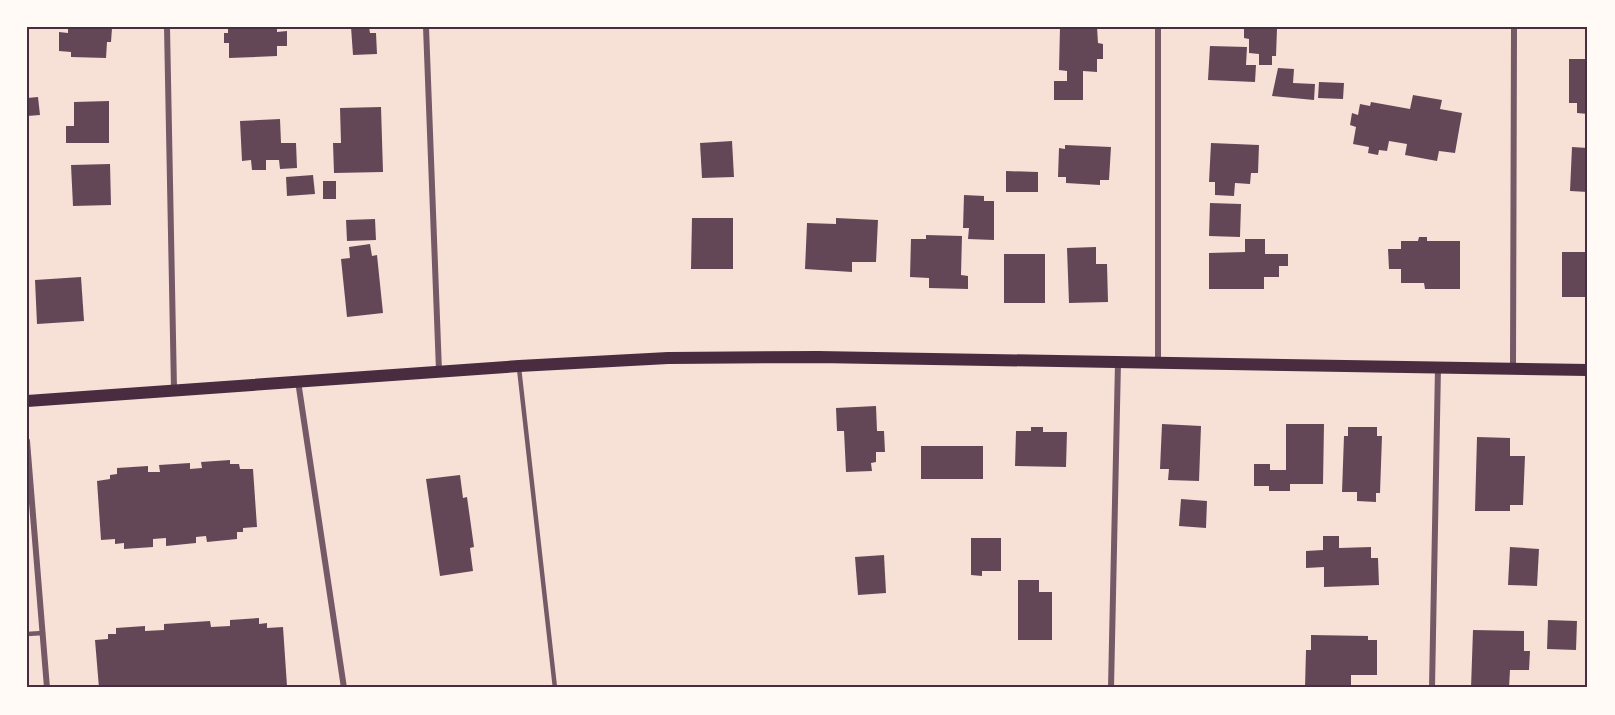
<svg xmlns="http://www.w3.org/2000/svg" width="1615" height="715" viewBox="0 0 1615 715" font-family="'Playfair Display',serif">
	<style>
		.building { fill: #644757 }
		.lines { fill: none; stroke-linecap: round; stroke-linejoin: round }
		.service { stroke: #755966; stroke-width: 4.5 }
		.minor { stroke: #755966; stroke-width: 6 }
		.secondary { stroke: #4a2c40; stroke-width: 12 }
		.neatline { fill: none; stroke: #4a2c40; stroke-width: 2 }
	</style>
	<rect width="100%" height="100%" fill="#f7e1d7"/>
	<g class="building">
		<path d="M68 27 112 28 111 42H107L106 58 71 57V52L59 51V32L68 33Z"/>
		<path d="M228 27H277V32L287 31V46H277V56L229 58V43H224V33H228Z"/>
		<path d="M351 27H369L370 33H376L377 54 353 55Z"/>
		<path d="M1060 27H1097L1098 43 1103 44V59H1097V72L1083 71V100H1054V81H1067V71L1059 70Z"/>
		<path d="M1244 28 1277 29 1276 56H1272V65H1259V54L1249 53V39L1244 38Z"/>
		<path d="M1210 46 1247 47 1246 65H1256L1255 82 1208 80Z"/>
		<path d="M1569 59H1588V114L1577 113V103H1569Z"/>
		<path d="M1278 68 1294 69 1293 83 1315 84 1314 100 1272 96Z"/>
		<path d="M1319 82 1344 83 1343 99 1318 98Z"/>
		<path d="M1413 95 1442 100 1440 109 1462 113 1455 153 1439 151 1437 161 1405 155 1407 144 1389 141 1387 151 1379 150 1378 155 1368 153 1369 147 1353 144 1356 127 1350 125 1352 113 1358 115 1360 104 1370 106 1371 102 1410 109Z"/>
		<path d="M38 97 40 115 27 116V98Z"/>
		<path d="M109 101V143H66V126H74V102Z"/>
		<path d="M381 107 383 172 334 173 333 143H341L340 108Z"/>
		<path d="M280 119 281 143H296L297 168 280 169 279 160H266V170H252L251 160 242 161 240 121Z"/>
		<path d="M732 141 734 177 702 178 700 143Z"/>
		<path d="M1211 143 1259 145 1258 173H1251L1250 184 1235 183 1234 196 1215 195V182H1209Z"/>
		<path d="M1065 145 1111 147 1109 180H1100V185L1066 183V177H1058L1059 148 1065 149Z"/>
		<path d="M1572 147 1588 148V192L1570 191Z"/>
		<path d="M110 164 111 205 73 206 71 165Z"/>
		<path d="M1006 171 1038 172V192H1006Z"/>
		<path d="M313 175 315 194 287 196 286 177Z"/>
		<rect x="323" y="181" width="13" height="18"/>
		<path d="M964 195 984 196V201H994V240L968 239 969 228H963Z"/>
		<path d="M1210 203 1241 204 1240 237 1209 236Z"/>
		<path d="M692 218H733V269H691Z"/>
		<path d="M836 218 878 220 876 262H852V272L805 269 807 223 836 224Z"/>
		<path d="M375 219 376 240 347 241 346 220Z"/>
		<path d="M926 235 962 236 961 275 968 276V289L929 288V278L910 277 911 239H926Z"/>
		<path d="M1419 237H1427V241H1460V289H1425L1424 283H1401V269H1389L1388 249H1401V241H1418Z"/>
		<path d="M1245 239H1265V254H1288V266H1279V277H1264V289H1209V253L1245 252Z"/>
		<path d="M370 244 372 256 377 255 383 313 347 317 341 259 350 258 349 247Z"/>
		<path d="M1096 247V264H1107L1108 302 1069 303 1067 248Z"/>
		<rect x="1562" y="252" width="26" height="45"/>
		<rect x="1004" y="254" width="41" height="49"/>
		<path d="M81 277 84 321 37 324 35 280Z"/>
		<path d="M876 406 877 431H884L885 452H876V462L871 463 872 471 846 472 844 431H837L836 408Z"/>
		<path d="M1162 424 1201 426 1199 481 1168 480 1169 469H1160Z"/>
		<path d="M1286 424H1324L1323 484H1290V491H1269V486H1254V464H1270V470H1286Z"/>
		<path d="M1031 427H1043V432H1067L1066 467 1015 466 1016 431H1031Z"/>
		<path d="M1348 427H1377V436H1382L1380 493H1376V502L1357 501V492H1342L1344 436H1348Z"/>
		<path d="M1477 437 1510 438V456H1525L1523 505H1510V511H1475Z"/>
		<rect x="921" y="446" width="62" height="33"/>
		<path d="M230 460V464H239L240 469H253L257 527 243 528V532H237V539L207 542 206 536 196 537V543L166 546V538L153 539V547L124 549V543L115 544V539L101 540 97 481 110 479V475L117 474V468L148 466V472H160L159 465 190 463V469L202 468 201 462Z"/>
		<path d="M460 475 463 498 467 497 474 547 470 548 473 571 440 576 426 479Z"/>
		<path d="M1181 499 1207 501 1206 528 1179 526Z"/>
		<path d="M1323 536H1339V548L1371 547V558H1378L1379 585 1324 587V567L1306 568V551L1323 550Z"/>
		<path d="M971 538H1001V571H982V576L971 575Z"/>
		<path d="M1510 547 1539 549 1537 586 1508 585Z"/>
		<path d="M884 555 886 593 858 595 855 557Z"/>
		<path d="M1018 580H1039V592H1052V640H1018Z"/>
		<path d="M259 618V624L267 623V628L283 627 287 686 272 688H99L95 640 108 639V634H116V628L145 626V631L164 630V624L210 621 211 627 230 626V620Z"/>
		<path d="M1548 620 1577 621 1576 650 1547 649Z"/>
		<path d="M1473 630 1524 631V651H1530L1529 670H1510L1509 688H1471Z"/>
		<path d="M1311 635 1368 636V640H1377V675H1351V686L1305 688 1306 650H1311Z"/>
	</g>
	<g class="lines">
		<g class="service">
			<path d="M519 368 555 688"/>
			<path d="M27 634 43 633"/>
		</g>
		<g class="minor">
			<path d="M167 27 174 389"/>
			<path d="M426 27 439 371"/>
			<path d="M1158 27V362"/>
			<path d="M1513 368 1514 27"/>
			<path d="M298 381 344 688"/>
			<path d="M27 441 47 688"/>
			<path d="M1111 688 1118 362"/>
			<path d="M1432 688 1438 367"/>
		</g>
		<path class="secondary" d="M27 401 519 366 668 358 818 357 1588 370"/>
	</g>
	<rect width="1615" height="715" fill="none" stroke="#fffaf5" stroke-width="57"/>
	<rect x="28" y="28" width="1558" height="658" class="neatline"/>
</svg>
